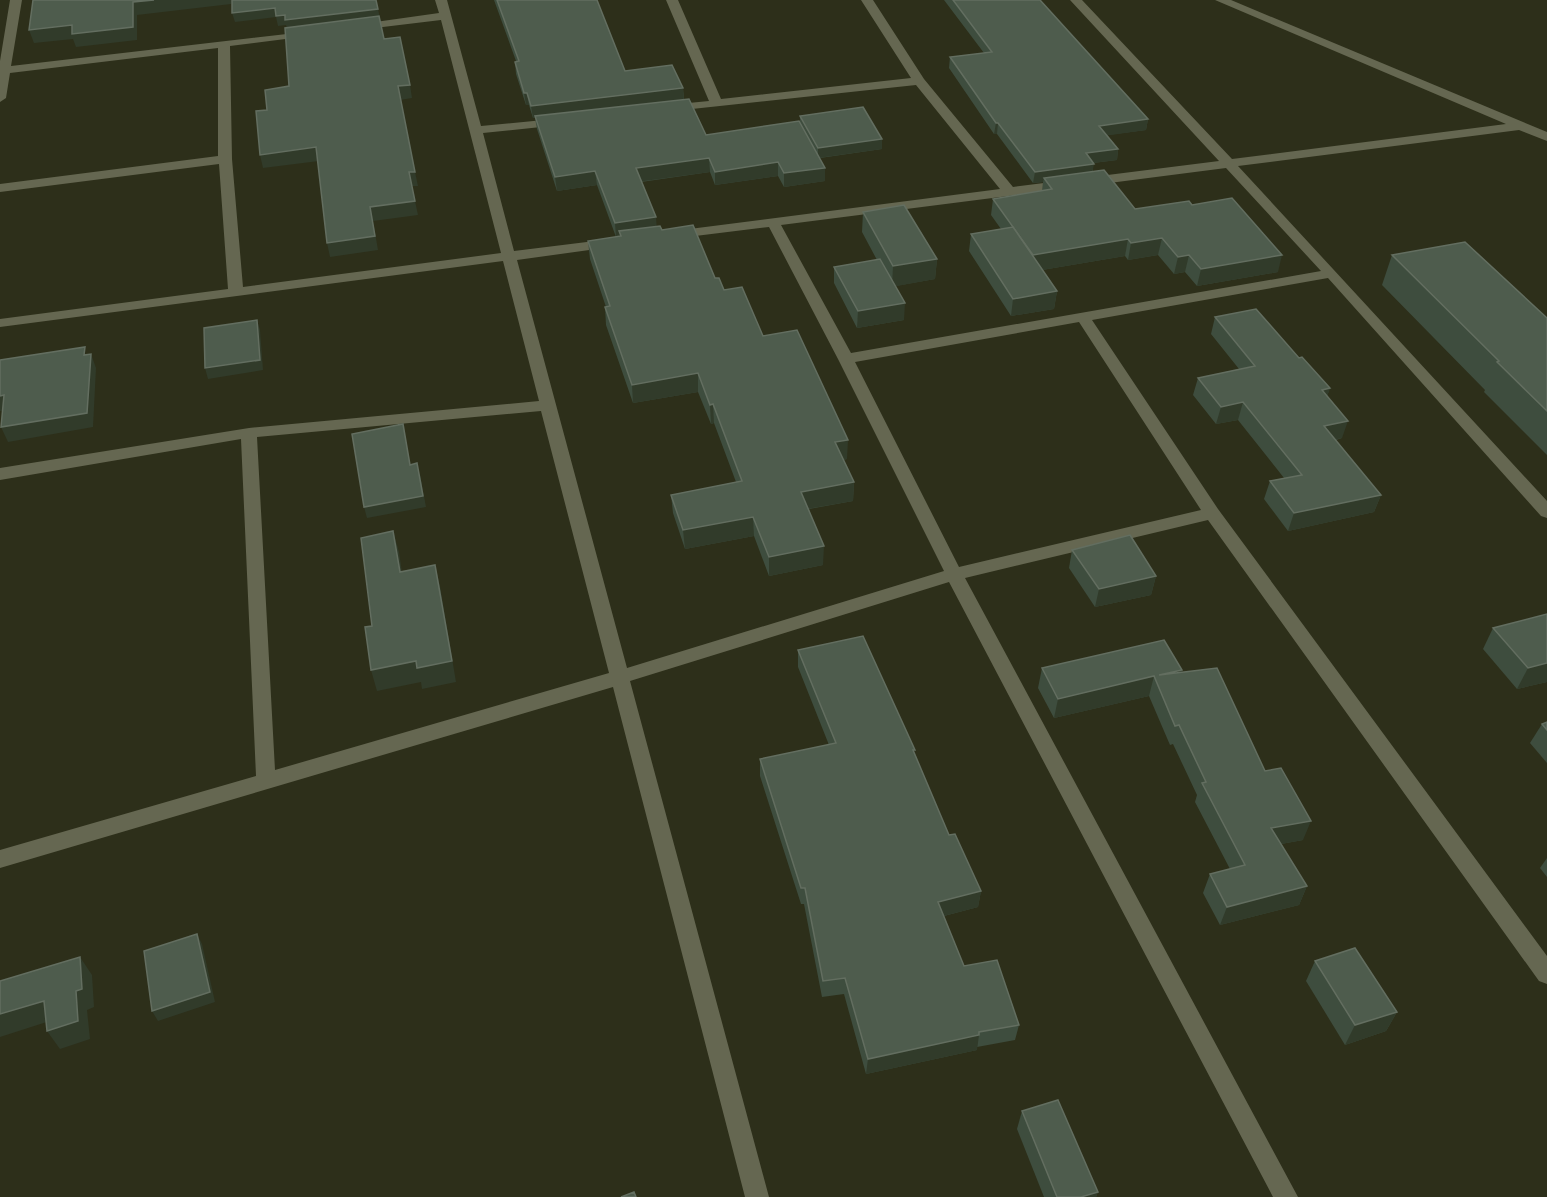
<svg xmlns="http://www.w3.org/2000/svg" width="1547" height="1197" viewBox="0 0 1547 1197" font-family="Quicksand,sans-serif">
	<style>
		.lines { fill: none; stroke-linecap: round; stroke-linejoin: round }
		.street { fill: #656751; fill-rule: evenodd }
		.wall { fill: #3e4d3e }
		.shaded-wall { fill: #313b2a }
		.building { fill: #4e5c4d; stroke: #636e60; stroke-width: 1.5 }
	</style>
	<rect width="100%" height="100%" fill="#2d2f1a"/>
	<g class="lines">
		<path class="street" d="M10 0H22L11 66 313 31V35L309 36 230 46 232 159 243 287 501 253 441 20 358 30 352 27 354 25 439 13 435 0H447L481 126 564 118 566 121 564 124 560 125 483 133 514 251 611 239 618 243 611 247 517 260 627 668 944 571 838 359 769 227 671 239 666 238 664 235 666 232 1000 189 916 85 664 112 662 109 664 106 668 105 709 101 666 0H678L721 99 911 78 861 0H873L924 79 1013 187 1219 161 1070 0H1082L1232 159 1506 124 1215 0H1231L1547 132V141L1519 130 1238 166 1547 501V518L1541 516 1328 278 1092 320 1218 509 1547 956V984L1539 981 1208 520 965 578 1298 1197H1273L949 582 630 681 769 1197H745L613 687 0 868V850L256 776 241 439 0 480V468L249 428 539 401 503 261 0 327V319L228 289 219 164 0 192V184L218 156V48L10 73 6 98 0 102V61ZM1226 168 1321 271 851 353 781 225ZM1079 322 1201 510 959 567 855 362ZM541 411 609 673 275 770 257 437Z"/>
	</g>
	<g class="wall">
		<path d="M494 0H597L625 71 683 88 684 99 706 135 800 123V116L882 139V149L820 158 825 181 784 187 778 176 715 185 710 172 641 182 656 226 662 230 715 278 763 336 847 459 843 460 854 482 853 501 809 509 823 565 769 576 754 536 685 549 673 513 671 495 736 482 714 423 711 424 698 392 633 403 606 325 605 307H606L590 259 588 241 616 237 597 185 557 191 537 129 535 118H533L529 105H526L516 74 515 62 516 61Z"/>
		<path d="M944 0H1040L1148 119 1146 130 1107 135 1118 149 1117 160 1093 163V172L1135 209 1192 205 1278 272 1197 286 1185 272 1174 274 1158 255 1128 260 1125 256 1042 270 1057 291 1054 309 1011 316 969 251 971 234 1001 229 991 215 993 199 1042 191 1043 182 1033 183 997 134H994L949 68 950 57 984 53Z"/>
		<path d="M863 212 937 259 935 279 895 286 904 320 857 328 834 283V267L877 260 862 232Z"/>
		<path d="M1392 255 1547 318V455L1484 392 1485 390 1382 285Z"/>
		<path d="M1215 317 1299 358 1330 388 1327 396 1342 438 1336 440 1381 495 1374 512 1288 531 1264 499 1270 481 1284 478 1238 420 1216 424 1193 395 1198 378 1239 369 1211 334Z"/>
		<path d="M1072 550 1156 576 1151 595 1095 607 1069 568Z"/>
		<path d="M1547 614V682L1517 689 1483 649 1493 628Z"/>
		<path d="M798 650 914 754 949 835 981 891 978 907 944 916 964 966 1019 1025 1015 1040 977 1047V1050L866 1074 844 994 822 997 804 904H801L760 776V759L829 745 798 667Z"/>
		<path d="M1042 668 1182 670 1181 672 1265 771 1303 840 1281 844 1307 886 1299 905 1220 925 1203 893 1210 874 1230 869 1195 802 1197 795 1173 744 1170 745 1149 696 1054 718 1038 688Z"/>
		<path d="M1547 722V763L1530 743 1542 724Z"/>
		<path d="M1547 858V877L1540 868Z"/>
		<path d="M1315 961 1397 1012 1386 1031 1345 1045 1306 981Z"/>
		<path d="M1022 1111 1098 1192 1096 1197H1044L1017 1129Z"/>
	</g>
	<g class="shaded-wall">
		<path d="M154 0H232L231 4 137 15V40L76 47 73 39 34 43 29 30 133 2Z"/>
		<path d="M275 8 378 9 380 18 287 30 286 25 278 26 276 17 235 22 232 13Z"/>
		<path d="M410 85 412 98 400 100 398 86Z"/>
		<path d="M683 88 684 101 533 118 531 106Z"/>
		<path d="M524 93H527L529 105H526Z"/>
		<path d="M1148 119 1146 130 1097 137 1099 126Z"/>
		<path d="M996 123H998L997 134H994Z"/>
		<path d="M882 139V149L818 158V148Z"/>
		<path d="M316 147 319 161 263 168 260 155Z"/>
		<path d="M1118 149 1117 160 1084 164 1086 153Z"/>
		<path d="M709 158 710 172 637 182 636 168Z"/>
		<path d="M778 162V176L715 185V172Z"/>
		<path d="M1094 164 1092 175 1044 178 1043 182 1033 183 1035 172Z"/>
		<path d="M825 168V181L784 187V173Z"/>
		<path d="M595 171 597 185 557 191 555 177Z"/>
		<path d="M409 172H415L418 186H412Z"/>
		<path d="M415 201 418 215 373 221 378 250 330 257 327 243 370 207Z"/>
		<path d="M656 217 657 231H619L620 236 616 237 615 223Z"/>
		<path d="M1162 238 1158 255 1128 260 1131 243Z"/>
		<path d="M1128 239 1125 256 1030 272 1033 255Z"/>
		<path d="M1189 255 1185 272 1174 274 1178 257Z"/>
		<path d="M1282 255 1278 272 1197 286 1201 269Z"/>
		<path d="M937 259 935 279 892 287 893 266Z"/>
		<path d="M1057 291 1054 309 1011 316 1013 299Z"/>
		<path d="M905 303 904 320 857 328 858 311Z"/>
		<path d="M257 320 260 330 263 370 208 379 205 368Z"/>
		<path d="M91 354 96 368 93 427 8 442 1 427Z"/>
		<path d="M698 373V392L633 403 632 385Z"/>
		<path d="M1330 388 1324 406 1322 390Z"/>
		<path d="M4 395 11 410 0 411V396Z"/>
		<path d="M1243 402 1238 420 1216 424 1221 407Z"/>
		<path d="M713 404 714 423 711 424 710 405Z"/>
		<path d="M1348 421 1342 438 1319 443 1324 426Z"/>
		<path d="M848 440 847 459 835 461V442Z"/>
		<path d="M420 474 426 507 367 518 364 507Z"/>
		<path d="M854 482 853 501 801 510V492Z"/>
		<path d="M1381 495 1374 512 1288 531 1294 513Z"/>
		<path d="M753 517 754 536 685 549 683 530Z"/>
		<path d="M393 531 399 552 405 593 400 572Z"/>
		<path d="M824 546 823 565 769 576V557Z"/>
		<path d="M435 565 440 586 456 682 422 689 421 682 377 691 371 670Z"/>
		<path d="M1156 576 1151 595 1095 607 1099 589Z"/>
		<path d="M1547 663V682L1517 689 1528 668Z"/>
		<path d="M1182 670 1177 689 1159 675Z"/>
		<path d="M1154 676 1149 696 1054 718 1058 699Z"/>
		<path d="M1311 821 1303 840 1264 847 1271 828Z"/>
		<path d="M1307 886 1299 905 1220 925 1227 907Z"/>
		<path d="M981 891 978 907 936 918 938 902Z"/>
		<path d="M197 934 202 944 215 1002 158 1021 152 1011Z"/>
		<path d="M80 957 92 975 94 1007 87 1010 90 1039 60 1049 47 1031 76 991Z"/>
		<path d="M44 1001 56 1019 0 1037V1014Z"/>
		<path d="M1397 1012 1386 1031 1345 1045 1355 1025Z"/>
		<path d="M979 1035 977 1050 866 1074 868 1059Z"/>
		<path d="M1098 1192 1096 1197H1081Z"/>
	</g>
	<g class="building">
		<path d="M33 0H154L133 2V27L72 34V25L29 30Z"/>
		<path d="M232 0H376L378 9 285 20V15L276 16 275 8 232 13Z"/>
		<path d="M497 0H597L625 71 672 65 683 88 531 106 527 93H524L515 62 519 61Z"/>
		<path d="M953 0H1040L1148 119 1099 126 1118 149 1086 153 1094 164 1035 172 998 123H996L950 57 992 52Z"/>
		<path d="M379 16 384 39 400 37 410 85 398 86 415 172H409L415 201 370 207 375 236 327 243 316 147 260 155 256 111 267 110 265 90 289 86 285 28Z"/>
		<path d="M689 99 706 135 799 121 825 168 784 173 778 162 715 172 709 158 636 168 656 217 615 223 595 171 555 177 535 116Z"/>
		<path d="M863 107 882 139 818 148 800 116Z"/>
		<path d="M1104 170 1135 209 1189 201 1192 205 1232 198 1282 255 1201 269 1189 255 1178 257 1162 238 1131 243 1128 239 1033 255 993 199 1052 189 1044 178Z"/>
		<path d="M904 205 937 259 893 266 863 212Z"/>
		<path d="M693 225 715 278H719L724 290 742 287 763 336 797 330 848 440 835 442 854 482 801 492 824 546 769 557 753 517 683 530 671 495 742 481 713 404 710 405 698 373 632 385 605 307 610 306 588 241 621 236 619 231 660 226 662 230Z"/>
		<path d="M1013 227 1057 291 1013 299 971 234Z"/>
		<path d="M1465 242 1547 318V411L1497 362 1499 361 1392 255Z"/>
		<path d="M880 259 905 303 858 311 834 267Z"/>
		<path d="M1256 309 1299 358 1302 357 1330 388 1322 390 1348 421 1324 426 1381 495 1294 513 1270 481 1302 475 1243 402 1221 407 1198 378 1255 366 1215 317Z"/>
		<path d="M257 320 260 360 205 368 204 328Z"/>
		<path d="M85 347 84 355 91 354 87 413 1 427 4 395 0 396V360Z"/>
		<path d="M403 424 410 465 417 463 423 496 364 507 352 434Z"/>
		<path d="M393 531 400 572 435 565 452 661 417 668 416 661 371 670 365 627 372 626 361 538Z"/>
		<path d="M1130 535 1156 576 1099 589 1072 550Z"/>
		<path d="M1547 614V663L1528 668 1493 628Z"/>
		<path d="M863 636 915 750H913L949 835 955 834 981 891 938 902 964 966 997 960 1019 1025 979 1032V1035L868 1059 845 978 823 981 805 888H801L760 759 836 743 798 650Z"/>
		<path d="M1164 640 1182 670 1159 675 1217 668 1265 771 1281 768 1311 821 1271 828 1307 886 1227 907 1210 874 1245 865 1202 783 1206 782 1179 725 1175 726 1154 676 1058 699 1042 668Z"/>
		<path d="M1547 722V730L1542 724Z"/>
		<path d="M197 934 210 992 152 1011 144 951Z"/>
		<path d="M1355 948 1397 1012 1355 1025 1315 961Z"/>
		<path d="M80 957 82 989 76 991 78 1021 47 1031 44 1001 0 1014V981Z"/>
		<path d="M1058 1100 1098 1192 1081 1197H1057L1022 1111Z"/>
		<path d="M634 1192 636 1197H621Z"/>
	</g>
</svg>
